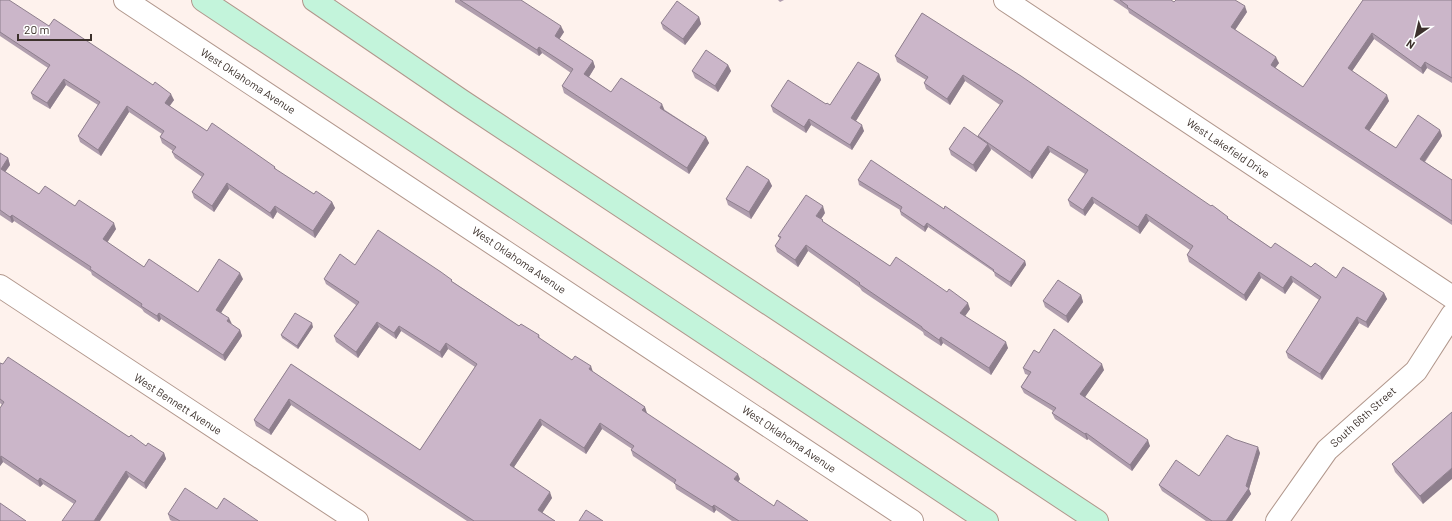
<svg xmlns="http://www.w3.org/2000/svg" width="1452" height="521" viewBox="0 0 1452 521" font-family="Barlow,sans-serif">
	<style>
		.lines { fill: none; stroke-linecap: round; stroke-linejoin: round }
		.street-casing { stroke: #b1978c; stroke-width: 24 }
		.secondary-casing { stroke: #b1978c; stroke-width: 24 }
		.street { stroke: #fff; stroke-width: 22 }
		.secondary { stroke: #c3f4db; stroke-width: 22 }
		.wall { fill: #af9dad }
		.shaded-wall { fill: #8e7f8d }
		.building { fill: #cbb6c9; stroke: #8e7f8d }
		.labels { text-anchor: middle; stroke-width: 4; stroke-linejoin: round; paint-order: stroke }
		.street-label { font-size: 11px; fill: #3c312c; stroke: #fff }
	</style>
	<rect width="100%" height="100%" fill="#fef2ed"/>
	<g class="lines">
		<defs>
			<g id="street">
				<path d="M125 0 912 521"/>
				<path d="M1005 0 1452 297"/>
				<path d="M0 286 357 521"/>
				<path d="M1277 521 1327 450 1416 371 1452 315"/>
			</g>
			<g id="secondary">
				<path d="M203 0 987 521"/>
				<path d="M314 0 462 101 1097 521"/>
			</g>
		</defs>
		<use href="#street" class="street-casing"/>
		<use href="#secondary" class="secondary-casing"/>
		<use href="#street" class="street"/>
		<use href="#secondary" class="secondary"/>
	</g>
	<g class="wall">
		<path d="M0 0 49 26 174 100 169 106 207 131 275 167 276 170 314 194 332 202 335 208 315 238 277 212 273 219 229 189 214 212 194 198 192 192 202 177 175 158 172 152 173 151 162 143 160 137 162 134 129 112 101 156 80 142 78 136 98 105 66 85 50 109 33 99 31 93 48 68 0 36Z"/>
		<path d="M455 0H521L564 32 559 39 593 61 595 67 589 77 611 92 665 110 706 137 709 143 689 174 564 93 562 86 571 73 542 53 539 56 455 2Z"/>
		<path d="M778 0H784L780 2Z"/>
		<path d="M1113 0H1171L1174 2 1247 12 1235 30 1279 63 1275 68 1303 87 1363 0H1452V83L1427 68 1423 74 1374 39 1352 71 1389 101 1369 131 1396 148 1440 130 1442 136 1425 162 1452 180V225L1129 13 1128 10Z"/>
		<path d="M922 13 1229 219 1271 248 1311 267 1336 278 1384 293 1387 299 1368 328 1359 323 1322 380 1288 358 1286 352 1319 300 1293 282 1285 294 1261 278 1246 301 1189 262 1187 255 1190 250 1149 221 1140 234 1094 203 1085 216 1070 206 1068 200 1085 174 1050 152 1032 179 991 149 976 172 951 155 949 149 978 137 1000 105 965 81 950 105 926 89 924 83 926 80 897 62 895 56Z"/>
		<path d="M699 17 701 24 685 45 663 29 661 23Z"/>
		<path d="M728 65 731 71 718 92 695 78 692 71Z"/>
		<path d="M879 74 881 80 856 121 864 131 852 150 811 125 806 133 773 112 771 106 826 104 830 105Z"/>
		<path d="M0 153 8 158 10 165 5 172 39 194 75 206 116 229 107 242 144 267 198 292 243 279 221 312 231 324 240 330 242 336 225 361 161 319 159 322 144 312 142 309 92 275 91 272 14 221 12 223 0 215Z"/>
		<path d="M769 180 772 186 751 219 728 205 726 199Z"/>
		<path d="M858 180 944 209 1025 261 1026 265 1011 287 995 276 994 272 928 227 925 232 901 215 900 211V210L859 185Z"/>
		<path d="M825 213 821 219 823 222 890 266 970 309 965 316 1008 348 991 375 943 343 941 346 924 335 923 332 862 291 860 288 808 251 798 267 777 252 775 246 780 239 778 236Z"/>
		<path d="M355 265 453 282 519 326 539 335 540 339 572 360 593 372 645 407 646 413 740 479 738 482 774 506 808 521H732L716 510 714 513 676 489 675 484 633 456 631 450 632 449 602 429 586 454 542 425 514 467 552 498 542 512 555 521H467L291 405 271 435 256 426 254 420 291 364 420 450 475 367 448 349 442 358 401 331 396 339 379 327 358 358 336 342 334 336 356 305 326 284 324 279Z"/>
		<path d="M1081 295 1083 302 1068 323 1045 307 1043 301Z"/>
		<path d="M313 327 298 349 282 338 281 335Z"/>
		<path d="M1039 353 1104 370 1085 397 1150 446 1132 471 1088 439 1087 440 1055 419 1052 413 1053 411 1024 393 1021 387 1028 375 1025 374 1023 368Z"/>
		<path d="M0 363 129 437 146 446 164 453 166 459 146 489 129 477 74 504 43 484 40 487 3 462 0 466V408L2 405 0 403Z"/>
		<path d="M1452 412 1423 504 1395 472 1392 464Z"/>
		<path d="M1234 439 1260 453 1249 489 1251 494 1232 521H1206L1162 491 1159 485 1199 476Z"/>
		<path d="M217 509 258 521H172L170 520 168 514Z"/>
	</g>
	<g class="shaded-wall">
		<path d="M1245 6 1247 12 1233 33 1231 27Z"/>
		<path d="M699 17 701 24 685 45 683 39Z"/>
		<path d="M561 26 564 32 557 43 555 36Z"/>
		<path d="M1372 33 1374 39 1350 74 1348 68Z"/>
		<path d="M539 47 542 53 539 56 537 50Z"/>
		<path d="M1276 57 1279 63 1273 71 1271 65Z"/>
		<path d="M593 61 595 67 587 80 584 74Z"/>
		<path d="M1425 62 1427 68 1423 74 1421 68Z"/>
		<path d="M728 65 731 71 718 92 715 86Z"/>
		<path d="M879 74 881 80 854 124 851 118Z"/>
		<path d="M963 75 965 81 950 105 947 99Z"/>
		<path d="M64 79 66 85 50 109 47 103Z"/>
		<path d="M171 94 174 100 167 110 165 103Z"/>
		<path d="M1387 95 1389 101 1367 134 1365 128Z"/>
		<path d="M662 104 665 111 660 108Z"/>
		<path d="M127 106 129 112 101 156 98 150Z"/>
		<path d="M809 119 811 125 806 133 804 127Z"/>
		<path d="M862 125 864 131 852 150 850 145Z"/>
		<path d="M1440 130 1442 136 1422 165 1420 159Z"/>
		<path d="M706 137 709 143 689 174 687 168Z"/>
		<path d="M988 144 991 150 976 172 973 165Z"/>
		<path d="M1048 146 1050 152 1032 179 1030 172Z"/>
		<path d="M8 158 10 165 3 175 1 169Z"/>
		<path d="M769 180 772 186 751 219 749 212Z"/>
		<path d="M227 183 229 189 214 212 212 206Z"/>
		<path d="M1092 197 1094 203 1085 216 1083 210Z"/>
		<path d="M332 202 335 208 315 238 313 231Z"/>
		<path d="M275 206 277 212 273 219 270 213Z"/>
		<path d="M823 206 825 213 819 222 816 216Z"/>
		<path d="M1146 214 1149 221 1140 234 1138 227Z"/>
		<path d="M12 215 14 221 12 223 10 217Z"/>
		<path d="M114 223 116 229 105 246 103 239Z"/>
		<path d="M927 223 928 227 925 232 924 227Z"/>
		<path d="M806 245 808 251 798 267 795 260Z"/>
		<path d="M1025 261 1026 265 1011 287 1010 282Z"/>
		<path d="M1259 272 1261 278 1246 301 1244 295Z"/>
		<path d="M240 273 243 279 219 316 216 310Z"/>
		<path d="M1291 276 1293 282 1285 294 1283 288Z"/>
		<path d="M1384 293 1387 299 1368 328 1366 322Z"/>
		<path d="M1081 295 1083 302 1068 323 1066 316Z"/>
		<path d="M968 303 970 309 963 319 960 313Z"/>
		<path d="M159 313 161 319 159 322 157 316Z"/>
		<path d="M1357 317 1359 323 1322 380 1320 374Z"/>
		<path d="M229 318 232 324 227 321Z"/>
		<path d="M377 322 379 327 358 358 356 352Z"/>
		<path d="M312 323 313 327 298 349 297 346Z"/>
		<path d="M399 326 401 331 396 339 394 333Z"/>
		<path d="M240 330 242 336 225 361 223 355Z"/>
		<path d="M941 337 943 343 941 346 939 340Z"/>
		<path d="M1006 342 1008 348 991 375 989 368Z"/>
		<path d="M446 343 448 349 442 358 440 352Z"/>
		<path d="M1102 364 1104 370 1083 400 1080 394Z"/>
		<path d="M591 366 593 372 589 369Z"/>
		<path d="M289 399 291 405 271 435 269 430Z"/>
		<path d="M645 407 647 413 644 416 642 410Z"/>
		<path d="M540 419 542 425 512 470 510 465Z"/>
		<path d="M600 423 602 429 586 454 584 448Z"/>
		<path d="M1086 433 1088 439 1087 440 1085 434Z"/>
		<path d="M1148 440 1150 446 1132 471 1130 465Z"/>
		<path d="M1258 447 1260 453 1249 489 1251 494 1232 521H1226L1246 486Z"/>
		<path d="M164 453 166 459 146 489 144 483Z"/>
		<path d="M1 456 3 462 0 466V458Z"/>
		<path d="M1452 468V479L1423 504 1420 496Z"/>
		<path d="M126 471 129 477 100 521H94Z"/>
		<path d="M738 474 740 479 736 485 734 479Z"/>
		<path d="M40 478 43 484 40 487 38 481Z"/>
		<path d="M550 492 552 498 541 515 538 510Z"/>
		<path d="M714 505 716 510 714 513 712 507Z"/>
	</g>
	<g class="building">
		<path d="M0 0H9L49 26 54 19 153 85 155 82 171 94 165 103 207 131 212 123 275 167 274 168 314 194 316 191 332 202 313 231 275 206 270 213 227 183 212 206 192 192 204 174 172 152 176 147 160 137 164 131 127 106 98 150 78 136 100 102 64 79 47 103 31 93 50 65 0 32Z"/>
		<path d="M460 0H521L561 26 555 36 593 61 584 74 611 92 621 78 662 104 660 108 706 137 687 168 562 86 573 69 539 47 537 50Z"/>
		<path d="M1120 0H1171L1174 2 1176 0H1235L1245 6 1231 27 1276 57 1271 65 1303 87 1363 0H1452V78L1425 62 1421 68 1372 33 1348 68 1387 95 1365 128 1396 148 1418 115 1440 130 1420 159 1452 180V221L1127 7 1128 6Z"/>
		<path d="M677 1 699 17 683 39 661 23Z"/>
		<path d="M922 13 1021 76 1211 206 1212 205 1228 217 1227 218 1271 248 1275 243 1311 267 1315 263 1336 278 1343 267 1384 293 1366 322 1357 317 1320 374 1286 352 1321 297 1291 276 1283 288 1259 272 1244 295 1187 255 1193 246 1146 214 1138 227 1092 197 1083 210 1068 200 1088 170 1048 146 1030 172 978 136 1003 101 963 75 947 99 924 83 928 77 895 56Z"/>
		<path d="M706 50 728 65 715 86 692 71Z"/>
		<path d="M858 62 879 74 851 118 862 125 850 145 809 119 804 127 771 106 788 80 826 104 827 103 830 105Z"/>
		<path d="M964 127 988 144 973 165 949 149Z"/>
		<path d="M0 153 8 158 1 169 39 194 45 186 75 206 79 200 114 223 103 239 144 267 149 259 198 292 219 259 240 273 216 310 229 318 227 321 240 330 223 355 159 313 157 316 141 306 142 304 90 269 91 267 12 215 10 217 0 210Z"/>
		<path d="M871 160 944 209 945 206 1025 261 1010 282 993 271 994 270 927 223 924 227 900 211 902 207 858 180Z"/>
		<path d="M747 166 769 180 749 212 726 199Z"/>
		<path d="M806 195 823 206 816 216 823 220 822 221 890 266 896 257 947 292 949 289 968 303 960 313 1006 342 989 368 941 337 939 340 922 328V327L859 284 860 283 806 245 795 260 775 246 781 237 778 236Z"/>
		<path d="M378 230 441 272 452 280 451 281 519 326 521 324 539 335 538 337 572 360 575 356 591 366 589 369 645 407 642 410 738 474 734 479 774 506 777 500 808 521H739L714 505 712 507 674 483 676 480 631 450 634 446 600 423 584 448 540 419 510 465 550 492 538 510 555 521H474L289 399 269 430 254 420 291 364 420 450 477 364 446 343 440 352 399 326 394 333 377 322 356 352 334 336 359 302 324 279 340 254 355 265Z"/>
		<path d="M1058 280 1081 295 1066 316 1043 301Z"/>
		<path d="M295 313 312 323 297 346 281 335Z"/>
		<path d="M1054 329 1102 364 1080 394 1148 440 1130 465 1086 433 1085 434 1052 413 1056 408 1021 387 1031 372 1023 368 1034 350 1039 353Z"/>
		<path d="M8 357 129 437 131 435 146 446 148 443 164 453 144 483 126 471 94 521H62L76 501 40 478 38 481 1 456 0 458V408L4 402 0 399V363L3 364Z"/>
		<path d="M1452 412V468L1420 496 1392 464Z"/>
		<path d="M1227 435 1234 439 1258 447 1246 486 1249 488 1226 521H1212L1159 485 1176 460 1199 476Z"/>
		<path d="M185 488 217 509 224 498 258 521H180L168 514Z"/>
		<path d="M0 503 26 521H0Z"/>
		<path d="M586 510 603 521H579Z"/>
	</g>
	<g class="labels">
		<g class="street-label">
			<text transform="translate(248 81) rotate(33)" y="4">West Oklahoma Avenue</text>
			<text transform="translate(1228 148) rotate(34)" y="4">West Lakefield Drive</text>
			<text transform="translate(519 260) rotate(34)" y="4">West Oklahoma Avenue</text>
			<text transform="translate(178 404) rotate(33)" y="4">West Bennett Avenue</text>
			<text transform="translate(1363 417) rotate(-42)" y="4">South 66th Street</text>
			<text transform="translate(789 439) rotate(34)" y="4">West Oklahoma Avenue</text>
		</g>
	</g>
	<g transform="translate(1416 36) rotate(214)" stroke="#ffffff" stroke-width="3" paint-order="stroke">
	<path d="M0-3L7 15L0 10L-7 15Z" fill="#3c312c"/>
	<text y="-6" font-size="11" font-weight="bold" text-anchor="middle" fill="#3c312c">N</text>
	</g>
	<path d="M18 34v6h73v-6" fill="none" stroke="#3c312c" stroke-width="2"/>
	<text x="24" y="34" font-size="12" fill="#3c312c" stroke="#ffffff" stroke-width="3" paint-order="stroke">20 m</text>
</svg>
